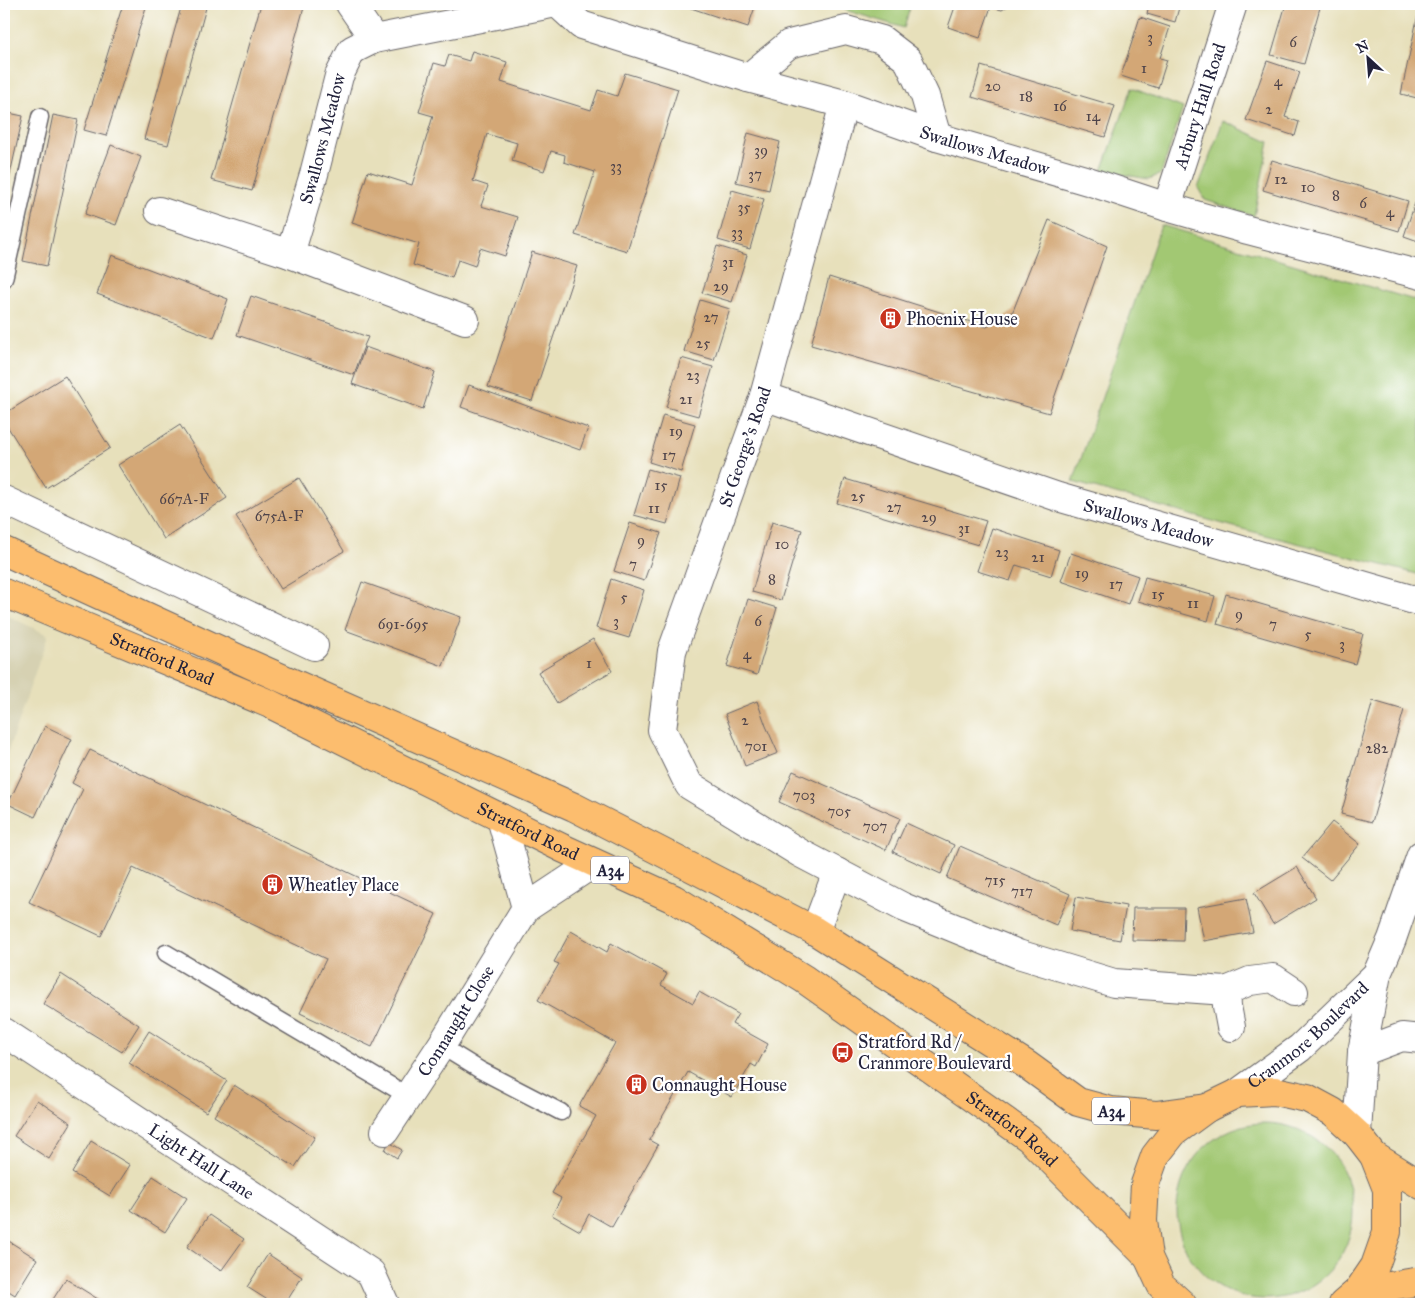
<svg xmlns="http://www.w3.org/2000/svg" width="1425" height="1308" viewBox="0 0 1425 1308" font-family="'IM FELL Great Primer',serif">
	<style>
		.built { fill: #d6d1b2 }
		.green { fill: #a2c873; stroke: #627557 }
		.building { fill: #d3a776 }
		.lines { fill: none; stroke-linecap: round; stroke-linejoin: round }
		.service-casing { stroke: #676468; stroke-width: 19 }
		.minor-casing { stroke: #676468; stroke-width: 30 }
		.tertiary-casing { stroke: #676468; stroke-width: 30 }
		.trunk-casing { stroke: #676468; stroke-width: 30 }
		.service { stroke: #fff; stroke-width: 16 }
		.minor { stroke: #fff; stroke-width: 28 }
		.tertiary { stroke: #fff; stroke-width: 28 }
		.trunk { stroke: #fcbd6e; stroke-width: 28 }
		.labels { text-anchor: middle; stroke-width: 4.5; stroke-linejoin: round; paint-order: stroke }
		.number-label { font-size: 15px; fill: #4e434a }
		.shield { fill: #fff; stroke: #646476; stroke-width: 1 }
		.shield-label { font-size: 16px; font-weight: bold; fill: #22223b }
		.street-label { font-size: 18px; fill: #22223b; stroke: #fff }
		.poi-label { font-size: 18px; fill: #22223b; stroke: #fff; text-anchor: start }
	</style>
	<rect width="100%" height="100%" fill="#fff"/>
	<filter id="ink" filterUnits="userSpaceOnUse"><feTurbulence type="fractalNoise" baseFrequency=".02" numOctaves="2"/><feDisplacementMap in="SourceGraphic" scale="10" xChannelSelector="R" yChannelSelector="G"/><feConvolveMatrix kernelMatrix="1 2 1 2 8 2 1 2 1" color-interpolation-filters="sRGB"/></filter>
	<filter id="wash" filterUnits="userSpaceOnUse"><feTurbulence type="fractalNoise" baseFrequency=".0096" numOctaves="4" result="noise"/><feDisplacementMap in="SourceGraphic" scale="20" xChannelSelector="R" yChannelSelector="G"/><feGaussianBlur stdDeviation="1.12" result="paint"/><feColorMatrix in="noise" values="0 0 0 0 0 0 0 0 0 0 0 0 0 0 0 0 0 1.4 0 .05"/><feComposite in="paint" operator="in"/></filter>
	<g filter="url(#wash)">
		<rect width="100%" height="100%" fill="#e7e0bb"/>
		<path class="built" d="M4 614 48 635 4 762Z"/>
		<g class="green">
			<path d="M847 4H911L904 28 845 10Z"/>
			<path d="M1132 88 1183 108 1161 174 1149 179 1102 171Z"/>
			<path d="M1223 121 1269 142 1254 216 1205 200 1198 188Z"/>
			<path d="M1161 225 1421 302V575L1227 525 1073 482Z"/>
			<circle cx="1265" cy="1211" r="88"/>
		</g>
		<g id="blocks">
			<g class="building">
				<path d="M123 4H147L106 136 84 130Z"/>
				<path d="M182 4H207L168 145 144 139Z"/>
				<path d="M261 4H305L252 191 211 180Z"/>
				<path d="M679 4H756L748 27Z"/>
				<path d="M956 4H1009L1008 6 1002 10 991 7 980 38 948 27Z"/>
				<path d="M1149 4H1180L1175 22 1147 14Z"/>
				<path d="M1286 4H1321L1304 64 1271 55Z"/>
				<path d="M1420 5H1421V99L1401 94Z"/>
				<path d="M1140 17 1170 27 1160 58 1167 60 1158 88 1121 76Z"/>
				<path d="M472 51 507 62 501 82 591 110 598 90 617 96 625 73 678 89 627 251 575 235 595 172 564 162 565 155 551 151 544 171 512 161 517 143 487 134 473 181 488 186 481 206 518 217 505 256 480 248 475 266 458 260 452 278 413 265 419 244 352 223 368 171 412 185 433 116 419 112 434 63 445 66 449 55 469 61Z"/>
				<path d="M1267 61 1300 72 1285 117 1299 122 1295 136 1246 120Z"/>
				<path d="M981 66 1115 106 1105 137 972 97Z"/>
				<path d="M4 112 23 116 5 197H4Z"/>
				<path d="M53 115 78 120 47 266 23 261Z"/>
				<path d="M748 133 780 142 769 190 736 182Z"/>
				<path d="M111 145 141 157 116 225 85 214Z"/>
				<path d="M1272 160 1408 201 1399 231 1263 190Z"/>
				<path d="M732 190 764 199 750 249 718 240Z"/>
				<path d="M1415 203 1421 205V242L1404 236Z"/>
				<path d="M1049 220 1107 246 1049 413 811 345 829 277 987 327 1013 311Z"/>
				<path d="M717 246 747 255 732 302 702 293Z"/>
				<path d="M532 252 577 266 532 401 488 387Z"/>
				<path d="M112 255 228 299 214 338 97 294Z"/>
				<path d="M251 296 368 337 364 346 354 375 237 335Z"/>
				<path d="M700 300 730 309 714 360 684 351Z"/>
				<path d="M365 347 435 372 423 409 352 384Z"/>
				<path d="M681 358 713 367 698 416 666 407Z"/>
				<path d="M65 376 110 448 46 488 4 421V414Z"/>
				<path d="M469 385 588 428 580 450 461 407Z"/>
				<path d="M663 415 695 424 681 472 649 462Z"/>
				<path d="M180 425 227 498 164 539 118 465Z"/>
				<path d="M648 469 680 478 667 524 634 515Z"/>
				<path d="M299 478 344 551 281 589 236 516Z"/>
				<path d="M845 479 986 521 978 545 837 503Z"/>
				<path d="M772 522 802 530 781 600 752 592Z"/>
				<path d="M630 523 661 533 644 581 614 571Z"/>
				<path d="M992 528 1059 550 1051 576 1016 565 1010 581 977 571Z"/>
				<path d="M1071 553 1138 576 1128 604 1061 581Z"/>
				<path d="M1145 577 1215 596 1208 621 1138 601Z"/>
				<path d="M611 579 644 590 629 638 596 628Z"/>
				<path d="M362 582 461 617 443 666 345 630Z"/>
				<path d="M1226 594 1363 634 1355 664 1217 624Z"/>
				<path d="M748 599 777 608 757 675 727 666Z"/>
				<path d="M593 639 612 671 557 703 538 672Z"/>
				<path d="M757 701 766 726 778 753 745 766 725 714Z"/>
				<path d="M1373 701 1404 710 1372 822 1341 814Z"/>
				<path d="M45 726 72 739 35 817 8 804Z"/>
				<path d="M90 750 436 914 372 1047 300 1013 326 959 133 868 101 936 29 902 83 789 72 783Z"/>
				<path d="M793 771 900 818 886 850 779 802Z"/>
				<path d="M1332 822 1360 844 1330 880 1302 858Z"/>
				<path d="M906 823 954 845 941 874 893 852Z"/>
				<path d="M960 846 1070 894 1056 925 947 878Z"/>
				<path d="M1297 867 1316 898 1273 924 1254 893Z"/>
				<path d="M1076 897 1126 906 1120 940 1070 931Z"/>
				<path d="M1246 898 1253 932 1204 941 1197 907Z"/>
				<path d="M1133 908H1184L1183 941 1132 940Z"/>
				<path d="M571 931 607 952 611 943 667 974 661 985 693 1003 699 992 738 1014 732 1024 768 1044 756 1067 751 1064 732 1097 688 1072 649 1140 658 1145 612 1227 589 1214 580 1231 552 1215 561 1198 552 1193 596 1116 579 1106 615 1043 538 1000 559 964 554 962Z"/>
				<path d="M61 974 139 1025 122 1052 43 1004Z"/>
				<path d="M149 1031 227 1081 206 1112 129 1063Z"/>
				<path d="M234 1085 315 1137 295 1167 214 1116Z"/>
				<path d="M37 1100 71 1123 49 1159 14 1136Z"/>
				<path d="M91 1141 130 1165 110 1196 72 1173Z"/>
				<path d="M389 1142 402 1150 397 1158 385 1150Z"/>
				<path d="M153 1176 187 1198 165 1232 131 1210Z"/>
				<path d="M209 1215 244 1239 221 1271 187 1247Z"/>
				<path d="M4 1238 37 1259 15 1295 4 1288Z"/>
				<path d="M268 1254 302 1277 285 1304H274L247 1287Z"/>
				<path d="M66 1279 101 1301 99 1304H50Z"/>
			</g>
		</g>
	</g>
	<g filter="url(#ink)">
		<use href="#blocks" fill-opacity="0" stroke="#676468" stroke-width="1"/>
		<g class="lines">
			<defs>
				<g id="service">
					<path d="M4 279 40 117"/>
					<path d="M166 953 408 1096"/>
					<path d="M441 1046 480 1070 561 1112"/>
				</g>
				<g id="minor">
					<path d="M350 4 374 39"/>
					<path id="s1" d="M558 4 581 25 748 78 844 104 937 137 1088 181 1167 207 1248 230 1421 275"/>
					<path d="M748 78 789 44 846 30 882 40 908 60 925 96 937 137"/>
					<path d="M844 104 764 396 672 651 662 730 689 785 800 853 903 907 1018 954 1114 983 1226 991 1250 981 1273 978 1294 992"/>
					<path id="s2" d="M1167 207 1233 4"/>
					<path id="s3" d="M159 211 290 254 314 174 339 76 352 50 374 39 551 4"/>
					<path d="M290 254 465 320"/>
					<path id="s4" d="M764 396 1058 497 1421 602"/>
					<path d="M4 500 314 646"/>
					<path d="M501 818 526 908"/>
					<path d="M815 931 837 872"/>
					<path d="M1226 991 1227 1006 1231 1027"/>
					<path id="s5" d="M4 1032 371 1273 385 1304"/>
					<path d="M1362 1052 1402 1037 1421 1039"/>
					<path id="s6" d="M385 1131 441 1046 526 908 594 863"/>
				</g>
				<g id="tertiary">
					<path id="s7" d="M1238 1093 1300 1048 1377 974"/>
					<path d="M1357 1134 1362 1052 1377 974 1392 939 1421 855"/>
				</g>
				<g id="trunk">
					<path d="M4 551 252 665 574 807 681 862 815 931 1027 1065 1078 1102 1111 1111 1156 1115 1207 1108"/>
					<path id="s8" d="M4 593 270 704 562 848 674 899 804 979 1029 1138 1148 1257"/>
					<path d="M1374 1156 1421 1185"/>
					<path d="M1358 1291 1421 1281"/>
					<path d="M1182 1304 1161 1285 1148 1257 1143 1221 1145 1184 1155 1156 1173 1133 1207 1108 1238 1093 1275 1091 1307 1098 1333 1112 1357 1134 1374 1156 1387 1189V1232L1375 1266 1358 1291 1343 1304"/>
				</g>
			</defs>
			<use href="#service" class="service-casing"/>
			<use href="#minor" class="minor-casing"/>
			<use href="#tertiary" class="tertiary-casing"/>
			<use href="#trunk" class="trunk-casing"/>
			<use href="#service" class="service"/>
			<use href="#minor" class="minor"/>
			<use href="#tertiary" class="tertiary"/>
			<use href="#trunk" class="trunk"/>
		</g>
	</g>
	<defs>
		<symbol id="building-disc" viewBox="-11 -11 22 22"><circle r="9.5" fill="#c8321e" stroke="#fff"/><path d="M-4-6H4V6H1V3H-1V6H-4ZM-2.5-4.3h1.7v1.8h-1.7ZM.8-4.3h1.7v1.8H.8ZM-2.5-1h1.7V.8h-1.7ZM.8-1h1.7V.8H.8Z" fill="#fff"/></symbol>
		<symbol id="bus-disc" viewBox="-11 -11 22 22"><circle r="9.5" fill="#c8321e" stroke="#fff"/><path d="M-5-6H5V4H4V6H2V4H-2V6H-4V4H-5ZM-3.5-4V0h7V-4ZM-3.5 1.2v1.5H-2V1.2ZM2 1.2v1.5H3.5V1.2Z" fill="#fff"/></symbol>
	</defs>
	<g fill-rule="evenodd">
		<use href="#building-disc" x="878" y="306" width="25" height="25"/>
		<use href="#building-disc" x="260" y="872" width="25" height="25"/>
		<use href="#bus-disc" x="830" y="1040" width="25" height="25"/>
		<use href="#building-disc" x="624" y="1072" width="25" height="25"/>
	</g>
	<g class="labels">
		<g class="number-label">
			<text x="1150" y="42">3</text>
			<text x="1293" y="47">6</text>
			<text x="1144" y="73">1</text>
			<text x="1278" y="86">4</text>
			<text x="993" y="91">20</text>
			<text x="1026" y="101">18</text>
			<text x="1060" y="111">16</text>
			<text x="1269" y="114">2</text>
			<text x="1093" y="121">14</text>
			<text x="761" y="155">39</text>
			<text x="616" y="171">33</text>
			<text x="755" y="179">37</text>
			<text x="1281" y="184">12</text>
			<text x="1308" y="192">10</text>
			<text x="1336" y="200">8</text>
			<text x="1363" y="208">6</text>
			<text x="744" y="212">35</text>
			<text x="1390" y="217">4</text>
			<text x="737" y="237">33</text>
			<text x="728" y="267">31</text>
			<text x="721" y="291">29</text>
			<text x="711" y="322">27</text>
			<text x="703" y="348">25</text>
			<text x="693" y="380">23</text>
			<text x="686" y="404">21</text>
			<text x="676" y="436">19</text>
			<text x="669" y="460">17</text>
			<text x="661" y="490">15</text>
			<text x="858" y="501">25</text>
			<text x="184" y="504">667A-F</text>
			<text x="894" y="512">27</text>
			<text x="654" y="513">11</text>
			<text x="279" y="521">675A-F</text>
			<text x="929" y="522">29</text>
			<text x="964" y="533">31</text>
			<text x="641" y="545">9</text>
			<text x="782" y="549">10</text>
			<text x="1002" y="557">23</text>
			<text x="1038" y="562">21</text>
			<text x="633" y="569">7</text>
			<text x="1082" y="578">19</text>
			<text x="772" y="584">8</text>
			<text x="1116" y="589">17</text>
			<text x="1158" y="599">15</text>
			<text x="624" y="602">5</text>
			<text x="1193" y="608">11</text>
			<text x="1239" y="619">9</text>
			<text x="616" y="626">3</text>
			<text x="758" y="626">6</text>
			<text x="403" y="629">691-695</text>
			<text x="1273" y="629">7</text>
			<text x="1308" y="639">5</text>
			<text x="1342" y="649">3</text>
			<text x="747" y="659">4</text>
			<text x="589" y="668">1</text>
			<text x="745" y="725">2</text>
			<text x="756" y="751">701</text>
			<text x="1377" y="753">282</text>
			<text x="804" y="800">703</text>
			<text x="839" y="816">705</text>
			<text x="875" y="831">707</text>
			<text x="995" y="885">715</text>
			<text x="1022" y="896">717</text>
		</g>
		<g class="shield">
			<rect x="591" y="856.5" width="38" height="27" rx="4"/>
			<rect x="1092" y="1097.5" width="38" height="27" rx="4"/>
		</g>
		<g class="shield-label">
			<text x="610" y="876">A34</text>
			<text x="1111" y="1117">A34</text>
		</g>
		<g class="street-label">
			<text dy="6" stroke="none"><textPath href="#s2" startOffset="106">Arbury Hall Road</textPath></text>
			<text dy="6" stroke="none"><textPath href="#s3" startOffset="258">Swallows Meadow</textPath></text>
			<text dy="6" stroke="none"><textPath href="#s1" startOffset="454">Swallows Meadow</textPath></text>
			<text transform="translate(745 447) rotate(-71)" y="6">St George's Road</text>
			<text dy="6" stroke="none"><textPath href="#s4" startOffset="405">Swallows Meadow</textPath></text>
			<text dy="6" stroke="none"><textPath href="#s8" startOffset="171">Stratford Road</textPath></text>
			<text dy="6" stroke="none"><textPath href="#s8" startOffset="576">Stratford Road</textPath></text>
			<text dy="6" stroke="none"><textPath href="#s6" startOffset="131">Connaught Close</textPath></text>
			<text dy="6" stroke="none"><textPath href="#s7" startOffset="91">Cranmore Boulevard</textPath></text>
			<text dy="6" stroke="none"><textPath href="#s8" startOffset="1146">Stratford Road</textPath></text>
			<text dy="6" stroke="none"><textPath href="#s5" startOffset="236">Light Hall Lane</textPath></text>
		</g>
		<g class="poi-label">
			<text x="906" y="325">Phoenix House</text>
			<text x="288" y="891">Wheatley Place</text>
			<text x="858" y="1048">Stratford Rd /<tspan x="858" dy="21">Cranmore Boulevard</tspan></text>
			<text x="652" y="1091">Connaught House</text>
		</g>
	</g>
	<rect width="1425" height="1308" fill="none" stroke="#fff" stroke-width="20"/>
	<g transform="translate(1368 58) rotate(334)" stroke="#ffffff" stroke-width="4" paint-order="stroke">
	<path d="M0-4L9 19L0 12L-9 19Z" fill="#22223b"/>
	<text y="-8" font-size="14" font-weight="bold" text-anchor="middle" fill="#22223b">N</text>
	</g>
</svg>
